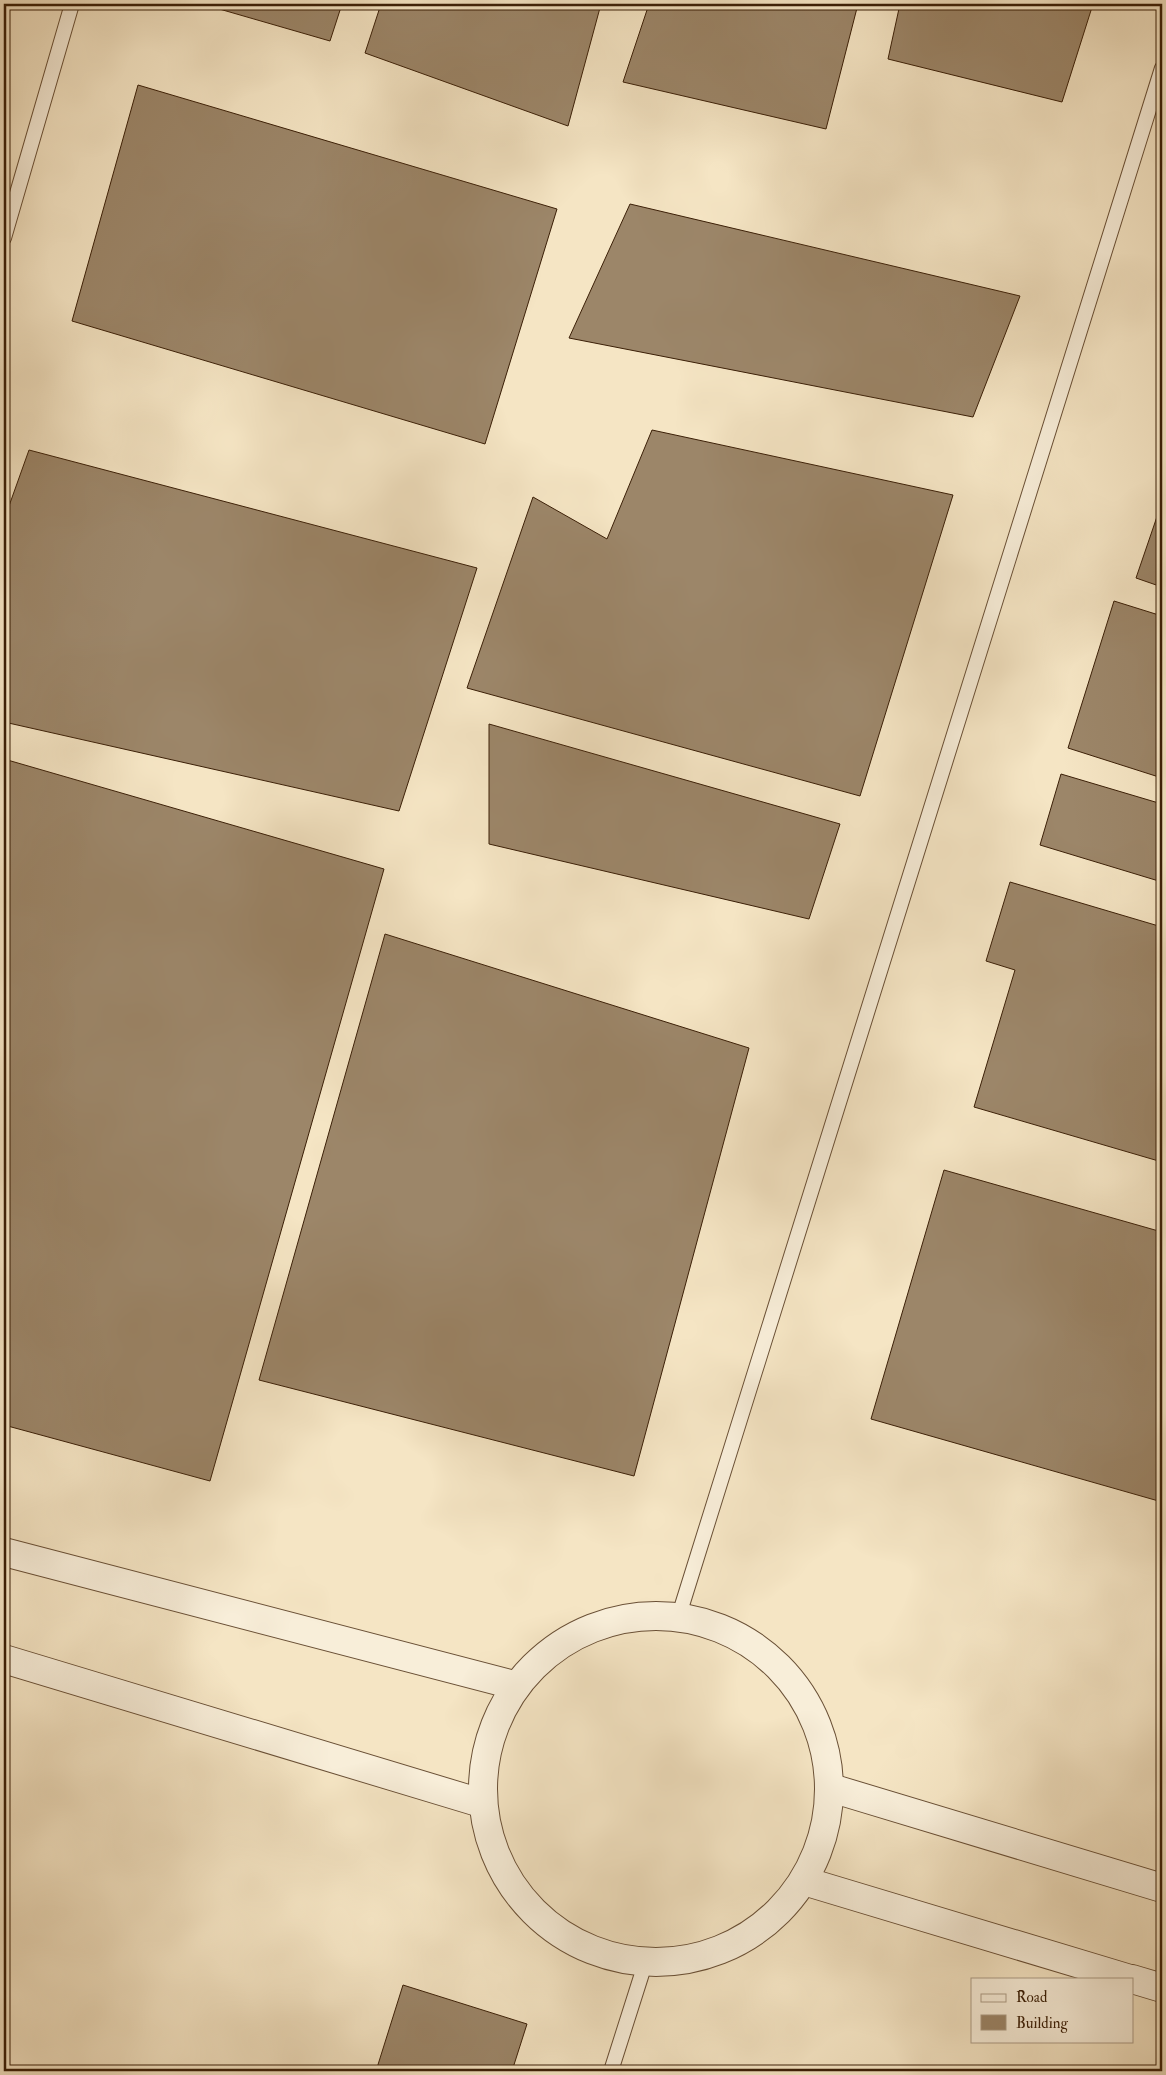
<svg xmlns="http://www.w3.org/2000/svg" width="1166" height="2075" viewBox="0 0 1166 2075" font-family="'IM FELL Double Pica',serif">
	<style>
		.building { fill: #9c8669; stroke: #3b1f07 }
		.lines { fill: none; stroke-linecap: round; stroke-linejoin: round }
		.service-casing { stroke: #6a5036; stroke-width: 16 }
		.tertiary-casing { stroke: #6a5036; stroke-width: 30 }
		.service { stroke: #f8eed9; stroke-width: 14 }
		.tertiary { stroke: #f8eed9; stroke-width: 28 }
	</style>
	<rect width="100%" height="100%" fill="#f5e5c4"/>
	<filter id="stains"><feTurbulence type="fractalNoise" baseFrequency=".004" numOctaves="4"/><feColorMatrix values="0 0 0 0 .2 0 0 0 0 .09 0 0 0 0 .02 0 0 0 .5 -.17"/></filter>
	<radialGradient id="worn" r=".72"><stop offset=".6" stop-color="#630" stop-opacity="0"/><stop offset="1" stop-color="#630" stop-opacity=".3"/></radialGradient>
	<g class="building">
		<path d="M202 4H342L330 41Z"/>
		<path d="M381 4H601L568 126 365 53Z"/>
		<path d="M649 4H858L826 129 623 82Z"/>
		<path d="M900 4H1093L1062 102 888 59Z"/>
		<path d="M138 85 557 209 485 444 72 321Z"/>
		<path d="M630 204 1020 296 973 417 569 338Z"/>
		<path d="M652 430 953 495 860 796 467 688 533 497 607 539Z"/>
		<path d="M29 450 477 568 399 811 4 722V520Z"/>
		<path d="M1162 502V587L1136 578Z"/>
		<path d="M1114 601 1162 616V778L1068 748Z"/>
		<path d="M489 724 840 824 809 919 489 844Z"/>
		<path d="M4 759 384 869 210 1481 4 1425Z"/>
		<path d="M1061 774 1162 804V882L1040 845Z"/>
		<path d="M1010 882 1162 927V1162L974 1107 1015 970 986 961Z"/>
		<path d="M385 934 749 1048 634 1476 259 1380Z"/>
		<path d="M944 1170 1162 1232V1502L871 1419Z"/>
		<path d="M403 1985 527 2024 512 2071H376Z"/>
	</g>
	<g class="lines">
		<defs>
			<g id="service">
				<path d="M4 238 72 4"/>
				<path d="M679 1615 1162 68"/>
				<path d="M611 2071 645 1964"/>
			</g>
			<g id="tertiary">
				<path d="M4 1552 514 1685"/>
				<circle cx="656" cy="1789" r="173"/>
				<path d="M4 1659 481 1803"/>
				<path d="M831 1788 1162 1888"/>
				<path d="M804 1881 1130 1979"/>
				<path d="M1132 1979 1162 1988"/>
			</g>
		</defs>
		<use href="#service" class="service-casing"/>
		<use href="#tertiary" class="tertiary-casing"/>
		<use href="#service" class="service"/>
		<use href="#tertiary" class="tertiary"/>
	</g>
	<rect width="1166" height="2075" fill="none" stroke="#f5e5c4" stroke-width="20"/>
	<rect x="5" y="5" width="1156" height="2065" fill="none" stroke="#3b1f07" stroke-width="2.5"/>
	<rect x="10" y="10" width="1146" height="2055" fill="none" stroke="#3b1f07"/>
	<rect x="971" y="1978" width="162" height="65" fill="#f8eed9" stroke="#ac9b85"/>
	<rect x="981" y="1994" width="25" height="8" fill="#f8eed9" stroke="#ac9b85"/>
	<text x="1016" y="2002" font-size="15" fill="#3b1f07">Road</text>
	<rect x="981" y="2015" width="25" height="15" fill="#9c8669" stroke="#ac9b85"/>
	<text x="1016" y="2028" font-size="15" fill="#3b1f07">Building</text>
	<rect width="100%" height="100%" filter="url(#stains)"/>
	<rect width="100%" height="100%" fill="url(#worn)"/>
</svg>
